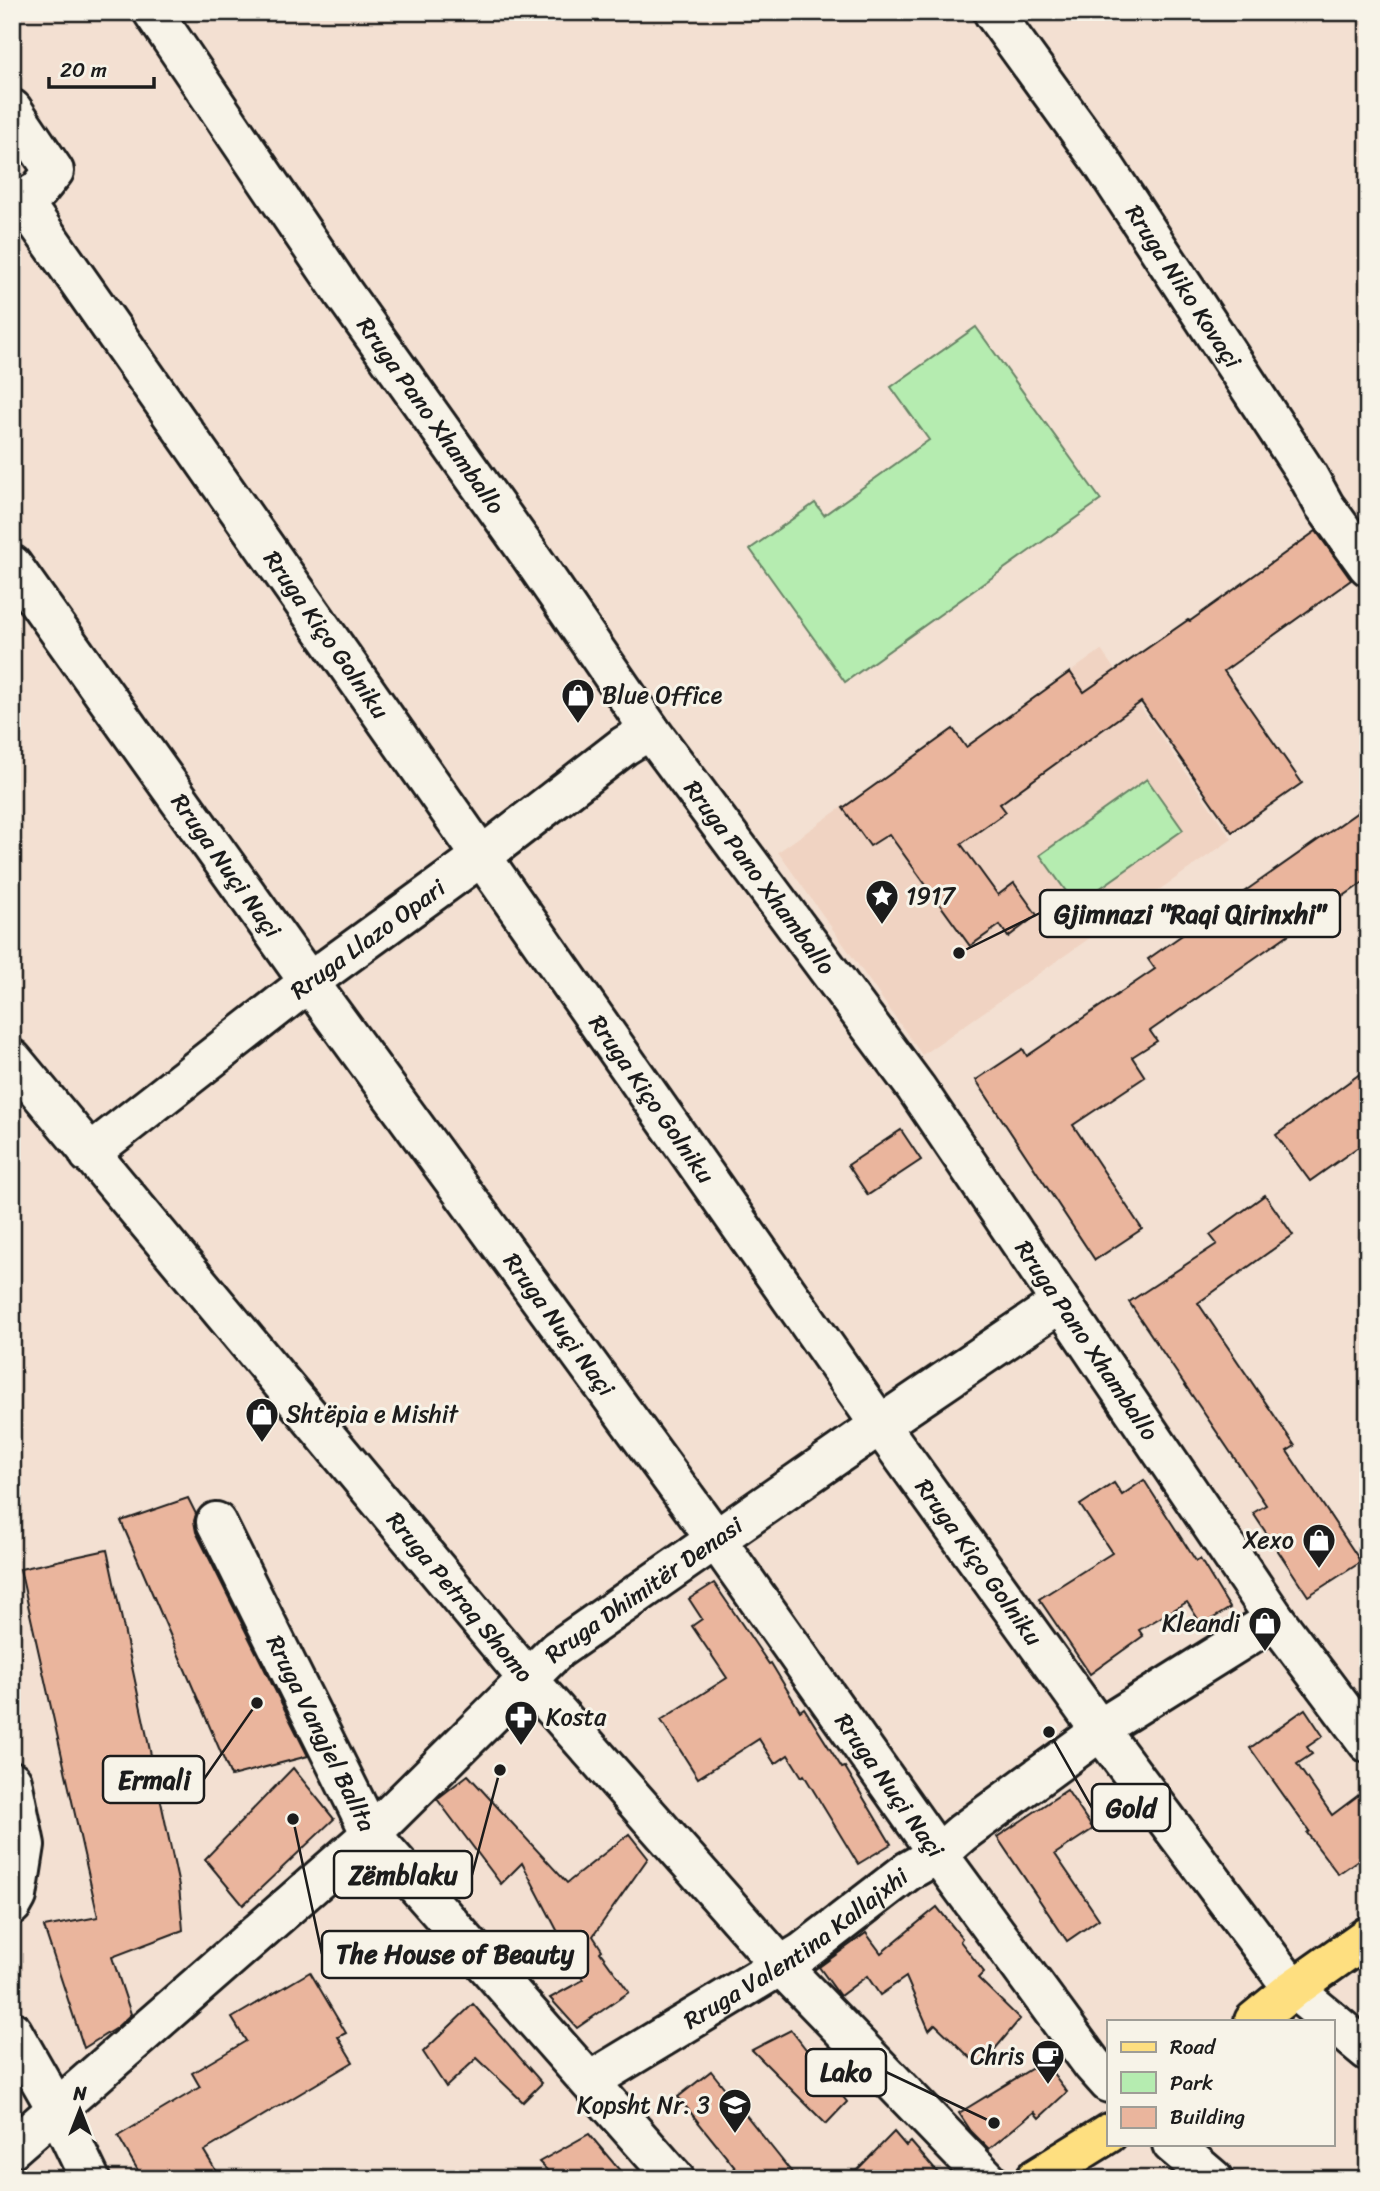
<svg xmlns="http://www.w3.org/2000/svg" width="1380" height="2191" viewBox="0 0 1380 2191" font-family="Sriracha,sans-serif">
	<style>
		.built { fill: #f0d3c2 }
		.green { fill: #b5ecb0; stroke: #688466; stroke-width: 2 }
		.building { fill: #eab59d; stroke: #1c1c1c; stroke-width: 2 }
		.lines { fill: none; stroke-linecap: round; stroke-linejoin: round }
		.minor-casing { stroke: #1c1c1c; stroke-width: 44 }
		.major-casing { stroke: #1c1c1c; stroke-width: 44 }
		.minor { stroke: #f7f3e8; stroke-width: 38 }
		.major { stroke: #fedf80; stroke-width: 38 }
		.labels { text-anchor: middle; stroke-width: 6; stroke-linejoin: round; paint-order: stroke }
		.street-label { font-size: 24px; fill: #1c1c1c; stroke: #f7f3e8 }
		.poi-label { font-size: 24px; fill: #1c1c1c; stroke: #f7f3e8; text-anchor: start }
		.leader { fill: none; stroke: #1c1c1c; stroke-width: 2.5 }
		.callout-dot { fill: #1c1c1c; stroke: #f7f3e8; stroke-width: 2.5 }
		.callout { fill: #f7f3e8; stroke: #1c1c1c; stroke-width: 2.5 }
		.callout-label { font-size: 26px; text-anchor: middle; font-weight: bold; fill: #1c1c1c }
	</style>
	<rect width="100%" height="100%" fill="#f3e0d2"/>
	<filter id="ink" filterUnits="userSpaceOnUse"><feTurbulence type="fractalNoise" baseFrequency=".0143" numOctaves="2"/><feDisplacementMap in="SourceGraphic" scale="14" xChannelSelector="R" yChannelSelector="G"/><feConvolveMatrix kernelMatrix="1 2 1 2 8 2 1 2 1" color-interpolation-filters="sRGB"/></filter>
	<g filter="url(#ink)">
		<path class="built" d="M1101 650 1232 839 922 1055 778 852 953 729 966 747Z"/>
		<g class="green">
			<path d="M976 327 1101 500 845 682 750 549 815 503 824 515 929 440 891 387Z"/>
			<path d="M1147 779 1183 830 1076 905 1040 855Z"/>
		</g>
		<g class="building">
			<path d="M1316 531 1351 580 1224 671 1302 783 1232 832 1141 702 1000 804 1006 812 961 844 998 895 1014 883 1037 915 1008 937 1000 925 970 946 889 834 870 846 843 808 953 729 966 747 1070 672 1084 692 1188 620 1190 621Z"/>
			<path d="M1368 805V879L1150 1031 1157 1041 1132 1057 1145 1077 1073 1125 1142 1229 1095 1260 976 1080 1023 1049 1027 1056 1155 969 1148 959Z"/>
			<path d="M1368 1068V1140L1310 1181 1276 1135Z"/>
			<path d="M901 1130 921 1160 868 1195 848 1165Z"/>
			<path d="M1265 1195 1293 1235 1198 1303 1295 1446 1287 1451 1361 1562 1308 1596 1253 1513 1266 1505 1129 1302 1217 1244 1210 1235Z"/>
			<path d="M1144 1480 1196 1561 1200 1559 1230 1608 1202 1625 1187 1602 1139 1630 1143 1636 1090 1674 1039 1599 1112 1553 1080 1505 1114 1483 1122 1495Z"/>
			<path d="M188 1498 196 1514 194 1521 196 1532 308 1756 231 1776 121 1521Z"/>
			<path d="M107 1550 179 1886 183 1930 112 1957 131 2014 116 2028 84 2048 44 1927 98 1917 20 1569Z"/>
			<path d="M714 1583 769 1664 771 1663 800 1711 804 1708 842 1768 845 1767 891 1844 858 1864 804 1775 802 1777 788 1755 775 1764 759 1739 698 1778 661 1720 727 1678 692 1626 702 1619 689 1599Z"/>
			<path d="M1305 1709 1323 1736 1307 1747 1312 1754 1297 1764 1332 1815 1368 1788V1853L1338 1874 1307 1833 1309 1831 1250 1748Z"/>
			<path d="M293 1768 334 1819 243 1905 205 1859Z"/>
			<path d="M468 1775 567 1883 629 1834 648 1858 593 1936 602 1950 600 1952 629 1992 577 2028 550 1998 583 1980 522 1863 501 1884 437 1799Z"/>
			<path d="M1067 1790 1093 1829 1055 1854 1099 1919 1067 1941 997 1837Z"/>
			<path d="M937 1907 962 1938 960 1941 984 1972 978 1978 1020 2019 980 2067 935 2024 929 2030 906 1977 880 1995 867 1976 840 1996 819 1967 866 1933 881 1953Z"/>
			<path d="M310 1972 346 2033 338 2037 353 2062 204 2151 221 2179H143L118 2136 200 2087 192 2073 246 2041 232 2018Z"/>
			<path d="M473 2004 542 2083 523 2102 477 2058 446 2087 423 2052Z"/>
			<path d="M791 2030 847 2102 826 2124 752 2050Z"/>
			<path d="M1044 2061 1067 2092 1039 2118 1034 2112 989 2149 971 2131 959 2113Z"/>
			<path d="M711 2071 797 2179H744L678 2097Z"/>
			<path d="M894 2132 906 2146 911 2142 943 2179H848Z"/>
			<path d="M589 2134 627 2179H556L539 2162Z"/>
		</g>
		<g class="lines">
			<defs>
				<g id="minor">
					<path id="s1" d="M153 12 344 294 530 555 650 730 916 1088 1275 1619 1368 1743"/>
					<path id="s2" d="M993 12 1101 161 1308 476 1324 505 1368 566"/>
					<path d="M12 109 54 171 38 191 12 206"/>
					<path id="s3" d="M21 199 880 1425 1099 1729 1293 1989 1332 2021"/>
					<path id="s4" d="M12 565 309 982 717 1541 938 1854 1092 2064 1109 2083"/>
					<path id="s5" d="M12 1059 528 1679 780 1965 987 2179"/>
					<path id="s6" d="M89 1154 309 982 482 856 624 746 650 730"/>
					<path id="s7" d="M216 1522 371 1834 675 2179"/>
					<path d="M12 1781 25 1845 17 1896 12 1905"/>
					<path d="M1333 2022 1368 2051"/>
					<path d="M12 2031 56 2108 90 2179"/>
					<path id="s8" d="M590 2081 803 1952 908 1871 938 1854 962 1833 1087 1741 1099 1729 1275 1619"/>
					<path d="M1172 2144 1213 2179"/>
					<path id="s9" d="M12 2148 371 1834 557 1650 880 1425 1060 1303"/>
				</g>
				<g id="major">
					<path d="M1254 2021 1293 1989 1368 1936"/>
					<path d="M1035 2179 1109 2133"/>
				</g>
			</defs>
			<use href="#minor" class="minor-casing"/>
			<use href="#major" class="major-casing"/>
			<use href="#minor" class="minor"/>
			<use href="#major" class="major"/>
		</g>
	</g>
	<defs>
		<symbol id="shop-pin" viewBox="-11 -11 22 30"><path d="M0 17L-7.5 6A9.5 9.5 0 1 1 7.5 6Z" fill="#1c1c1c" stroke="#f7f3e8"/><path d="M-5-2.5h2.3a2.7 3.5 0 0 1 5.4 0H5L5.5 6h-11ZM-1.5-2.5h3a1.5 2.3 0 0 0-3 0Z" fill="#fff"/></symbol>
		<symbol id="sight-pin" viewBox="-11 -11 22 30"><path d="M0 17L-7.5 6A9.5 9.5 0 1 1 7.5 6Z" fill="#1c1c1c" stroke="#f7f3e8"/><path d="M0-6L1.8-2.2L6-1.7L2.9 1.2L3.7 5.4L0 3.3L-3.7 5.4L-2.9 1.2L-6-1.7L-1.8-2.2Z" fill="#fff"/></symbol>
		<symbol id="pharmacy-pin" viewBox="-11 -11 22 30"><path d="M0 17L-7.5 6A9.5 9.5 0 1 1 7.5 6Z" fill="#1c1c1c" stroke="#f7f3e8"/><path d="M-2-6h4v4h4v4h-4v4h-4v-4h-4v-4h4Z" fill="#fff"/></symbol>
		<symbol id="cafe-pin" viewBox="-11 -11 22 30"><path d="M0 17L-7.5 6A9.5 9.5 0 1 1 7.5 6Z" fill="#1c1c1c" stroke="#f7f3e8"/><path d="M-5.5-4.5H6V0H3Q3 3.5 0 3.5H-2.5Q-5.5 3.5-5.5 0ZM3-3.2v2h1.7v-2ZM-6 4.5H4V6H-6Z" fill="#fff"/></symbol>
		<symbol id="school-pin" viewBox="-11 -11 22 30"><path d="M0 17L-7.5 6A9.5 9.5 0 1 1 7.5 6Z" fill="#1c1c1c" stroke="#f7f3e8"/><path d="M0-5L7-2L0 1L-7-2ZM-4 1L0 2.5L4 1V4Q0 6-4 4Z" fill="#fff"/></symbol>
	</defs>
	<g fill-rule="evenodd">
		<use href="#shop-pin" x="559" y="676" width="38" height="52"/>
		<use href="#sight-pin" x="863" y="877" width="38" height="52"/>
		<use href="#shop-pin" x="243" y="1395" width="38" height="52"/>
		<use href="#shop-pin" x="1300" y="1521" width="38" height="52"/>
		<use href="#shop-pin" x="1246" y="1604" width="38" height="52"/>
		<use href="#pharmacy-pin" x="502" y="1698" width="38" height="52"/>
		<use href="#cafe-pin" x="1029" y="2037" width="38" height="52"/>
		<use href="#school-pin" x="716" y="2086" width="38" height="52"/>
	</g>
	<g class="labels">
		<g class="street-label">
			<text dy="8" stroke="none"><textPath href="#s2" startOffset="334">Rruga Niko Kovaçi</textPath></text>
			<text dy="8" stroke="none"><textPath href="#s1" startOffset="490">Rruga Pano Xhamballo</textPath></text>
			<text dy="8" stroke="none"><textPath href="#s3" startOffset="532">Rruga Kiço Golniku</textPath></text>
			<text dy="8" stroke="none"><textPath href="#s4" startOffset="369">Rruga Nuçi Naçi</textPath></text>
			<text dy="8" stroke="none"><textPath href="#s1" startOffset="1057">Rruga Pano Xhamballo</textPath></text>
			<text dy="8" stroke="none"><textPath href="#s6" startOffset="352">Rruga Llazo Opari</textPath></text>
			<text dy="8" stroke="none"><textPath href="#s3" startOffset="1099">Rruga Kiço Golniku</textPath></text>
			<text dy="8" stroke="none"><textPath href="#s4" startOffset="936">Rruga Nuçi Naçi</textPath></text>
			<text dy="8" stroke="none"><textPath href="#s1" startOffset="1624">Rruga Pano Xhamballo</textPath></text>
			<text dy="8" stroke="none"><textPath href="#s3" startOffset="1666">Rruga Kiço Golniku</textPath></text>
			<text dy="8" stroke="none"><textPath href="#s9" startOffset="844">Rruga Dhimitër Denasi</textPath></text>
			<text dy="8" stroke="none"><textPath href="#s5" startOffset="700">Rruga Petraq Shomo</textPath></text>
			<text dy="8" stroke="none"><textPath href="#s7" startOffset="236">Rruga Vangjel Ballta</textPath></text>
			<text dy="8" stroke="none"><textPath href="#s4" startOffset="1503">Rruga Nuçi Naçi</textPath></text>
			<text dy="8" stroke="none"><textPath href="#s8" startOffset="245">Rruga Valentina Kallajxhi</textPath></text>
		</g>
		<g class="poi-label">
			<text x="602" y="703">Blue Office</text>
			<text x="906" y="904">1917</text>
			<text x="286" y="1422">Shtëpia e Mishit</text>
			<text x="1294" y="1548" text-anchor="end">Xexo</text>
			<text x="1240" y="1631" text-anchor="end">Kleandi</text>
			<text x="546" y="1725">Kosta</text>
			<text x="1024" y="2064" text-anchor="end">Chris</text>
			<text x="710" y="2113" text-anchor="end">Kopsht Nr. 3</text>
		</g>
	</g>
	<path class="leader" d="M959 953L1040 913M257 1703L204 1779M1049 1732L1092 1808M500 1770L472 1875M293 1819L322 1954M994 2123L886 2072"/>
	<g class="callout-dot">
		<circle cx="959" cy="953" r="7"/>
		<circle cx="257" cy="1703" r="7"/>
		<circle cx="1049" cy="1732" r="7"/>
		<circle cx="500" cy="1770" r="7"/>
		<circle cx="293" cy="1819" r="7"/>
		<circle cx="994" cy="2123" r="7"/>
	</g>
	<g class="callout">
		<rect x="1040" y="890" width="300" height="47" rx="7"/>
		<rect x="103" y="1756" width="101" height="47" rx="7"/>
		<rect x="1092" y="1784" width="78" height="47" rx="7"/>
		<rect x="334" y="1851" width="138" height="47" rx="7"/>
		<rect x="322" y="1931" width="266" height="47" rx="7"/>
		<rect x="806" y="2049" width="80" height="47" rx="7"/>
	</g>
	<g class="callout-label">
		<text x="1190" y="923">Gjimnazi "Raqi Qirinxhi"</text>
		<text x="154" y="1789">Ermali</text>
		<text x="1131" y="1817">Gold</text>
		<text x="403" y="1884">Zëmblaku</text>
		<text x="455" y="1963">The House of Beauty</text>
		<text x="846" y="2081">Lako</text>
	</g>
	<rect width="1380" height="2191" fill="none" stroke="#f7f3e8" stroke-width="42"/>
	<rect x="21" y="21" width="1338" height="2149" fill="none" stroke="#1c1c1c" stroke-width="2.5" filter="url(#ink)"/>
	<rect x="1107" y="2020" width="228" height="126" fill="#f7f3e8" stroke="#9f9d96" stroke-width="2"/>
	<rect x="1121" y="2042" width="35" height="10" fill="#fedf80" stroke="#9f9d96" stroke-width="2"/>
	<text x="1170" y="2054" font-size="21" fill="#1c1c1c">Road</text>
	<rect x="1121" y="2072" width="35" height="21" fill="#b5ecb0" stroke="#9f9d96" stroke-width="2"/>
	<text x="1170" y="2090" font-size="21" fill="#1c1c1c">Park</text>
	<rect x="1121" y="2107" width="35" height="21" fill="#eab59d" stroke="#9f9d96" stroke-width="2"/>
	<text x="1170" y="2124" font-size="21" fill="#1c1c1c">Building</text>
	<g transform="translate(80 2110)" stroke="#f7f3e8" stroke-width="5" paint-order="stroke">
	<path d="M0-5L12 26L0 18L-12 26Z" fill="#1c1c1c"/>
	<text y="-10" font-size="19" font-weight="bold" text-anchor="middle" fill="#1c1c1c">N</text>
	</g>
	<path d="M49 77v10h105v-10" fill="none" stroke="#1c1c1c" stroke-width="3.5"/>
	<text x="60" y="77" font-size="21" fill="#1c1c1c" stroke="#f7f3e8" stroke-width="5" paint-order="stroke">20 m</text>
</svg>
